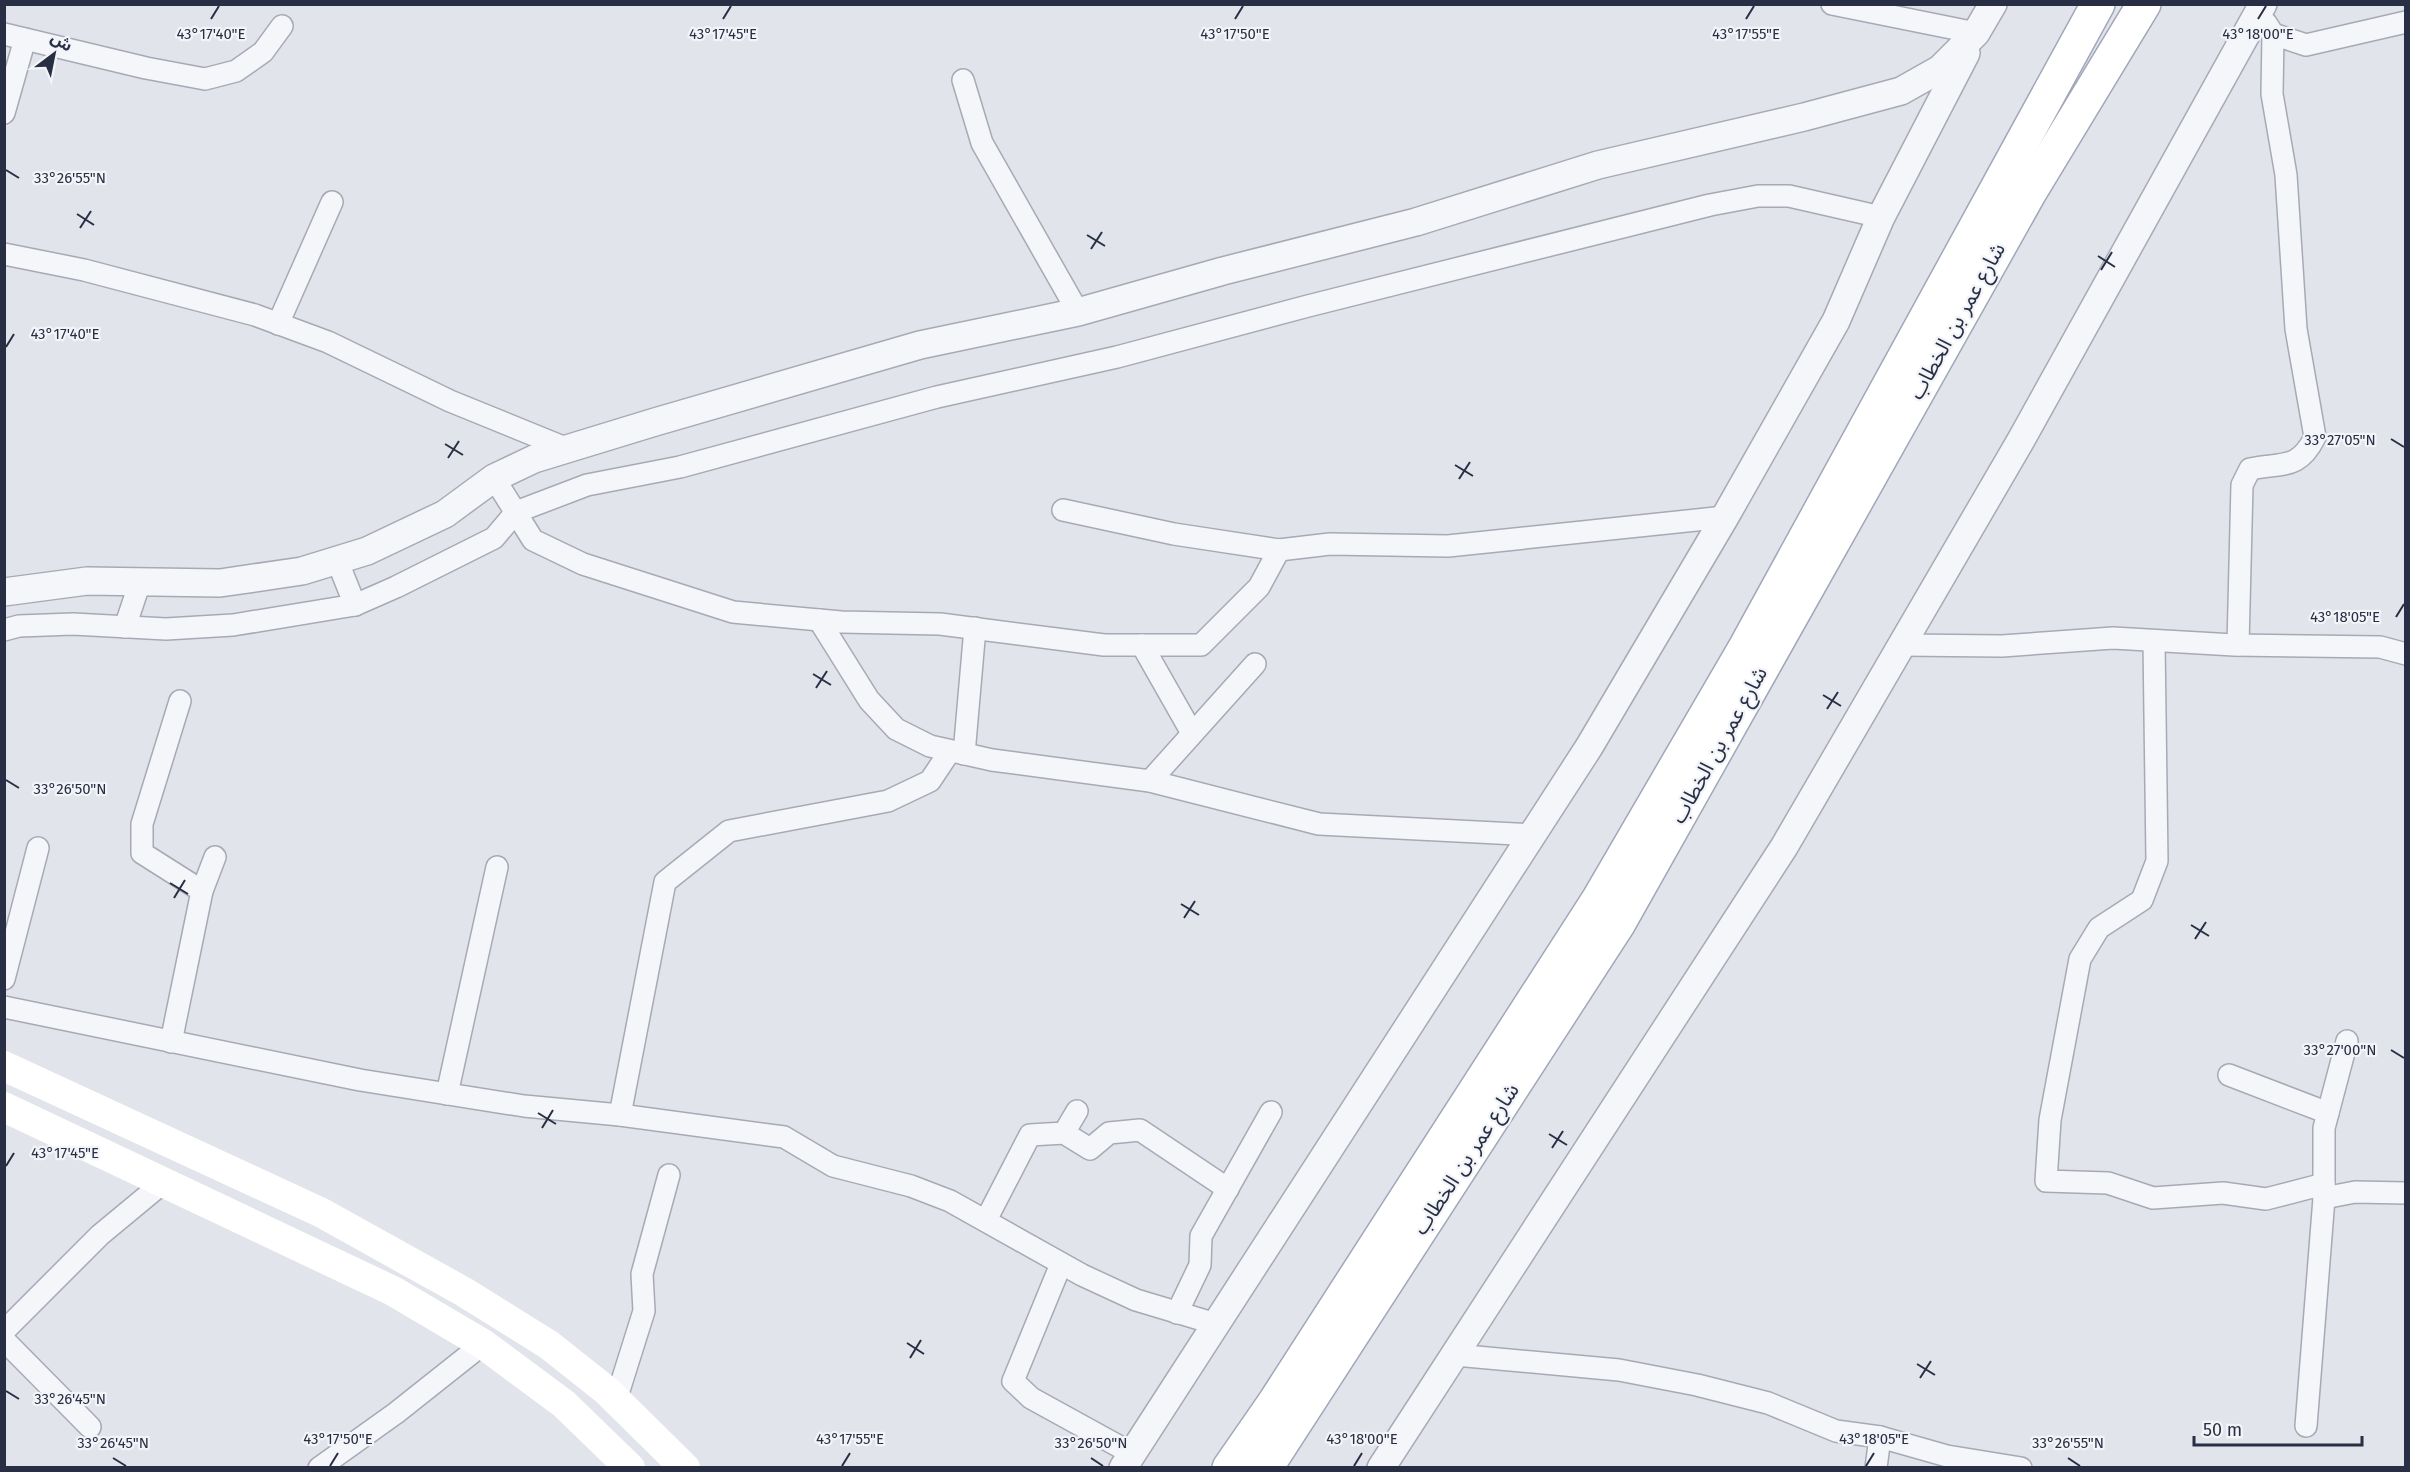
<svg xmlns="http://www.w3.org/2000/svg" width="2410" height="1472" viewBox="0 0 2410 1472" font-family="'Fira Sans','Noto Sans Arabic',sans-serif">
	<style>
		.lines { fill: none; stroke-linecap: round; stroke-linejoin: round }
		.minor-casing { stroke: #a6aab6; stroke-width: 24 }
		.tertiary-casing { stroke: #a6aab6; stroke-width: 30 }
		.primary-casing { stroke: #a0a7b8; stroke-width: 36 }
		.minor { stroke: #f5f6f9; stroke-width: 21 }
		.tertiary { stroke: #f5f6f9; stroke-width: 27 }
		.secondary { stroke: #fff; stroke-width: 30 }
		.primary { stroke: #fff; stroke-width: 33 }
		.ticks { fill: none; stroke: #282f45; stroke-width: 2 }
		.labels { text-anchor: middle; stroke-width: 4.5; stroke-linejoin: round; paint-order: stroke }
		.street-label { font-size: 21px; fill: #282f45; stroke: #f2f4f8 }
		.ticks-label { font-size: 15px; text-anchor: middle; fill: #282f45; stroke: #f2f4f8; stroke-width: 4.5; stroke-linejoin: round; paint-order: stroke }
	</style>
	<rect width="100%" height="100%" fill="#e2e4eb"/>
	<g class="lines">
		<defs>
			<g id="minor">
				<path d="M1832 4 1976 33"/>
				<path d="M2266 23 2273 34 2306 45 2406 22"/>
				<path d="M4 34 146 68 205 79 236 71 263 52 282 26"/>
				<path d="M963 80 982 143 1078 312"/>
				<path d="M4 113 25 39"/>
				<path d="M4 254 84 270 255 315 328 342 450 401 568 449"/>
				<path d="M278 324 332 202"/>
				<path d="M494 478 533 540 583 564 733 612 841 622 940 624 1104 645H1201L1259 587 1279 550"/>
				<path d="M1063 510 1174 534 1279 550 1330 544 1448 546 1725 517"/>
				<path d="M337 560 355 605"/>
				<path d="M819 620 869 700 896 729 930 746 992 760 1150 781 1319 824 1534 835"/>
				<path d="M125 627 140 582"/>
				<path d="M4 630 19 626 73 624 166 629 233 625 355 605 396 587 494 538 516 512 587 485 680 467 937 397 1117 357 1308 306 1710 205 1758 196H1789L1881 217"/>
				<path d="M2154 641 2157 861 2142 900 2099 928 2080 959 2050 1120 2046 1181 2108 1183 2153 1198 2223 1193 2266 1199 2324 1184"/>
				<path d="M1142 645 1192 733"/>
				<path d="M1901 645 2002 646 2113 638 2234 645 2380 647 2406 654"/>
				<path d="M2238 645 2242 485 2250 469C2282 462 2298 471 2315 437L2296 329 2286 175 2272 94 2273 34"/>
				<path d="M180 701 142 824V853L202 891"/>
				<path d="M964 754 975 628"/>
				<path d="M1150 781 1255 664"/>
				<path d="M4 979 38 848"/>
				<path d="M4 1007 360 1080 524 1106 620 1115 784 1137 833 1166 911 1186 950 1201 1082 1275 1136 1300 1216 1324"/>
				<path d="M171 1042 202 891 215 857"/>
				<path d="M2229 1075 2328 1113"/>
				<path d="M447 1094 497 867"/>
				<path d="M620 1115 665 882 729 831 888 801 930 781 950 751"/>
				<path d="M1064 1133 1090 1149 1109 1133 1140 1130 1228 1189"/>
				<path d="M2324 1198 2355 1192 2406 1193"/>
				<path d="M986 1220 1030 1135 1064 1133 1077 1111"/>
				<path d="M1061 1264 1013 1381 1031 1398 1131 1453"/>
				<path d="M1177 1313 1200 1265 1201 1236 1271 1112"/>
				<path d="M4 1331 100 1235 164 1182"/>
				<path d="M4 1340 90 1427"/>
				<path d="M1455 1355 1619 1370 1697 1385 1768 1403 1836 1431 1880 1437 1947 1456 2021 1468"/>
				<path d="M616 1400 644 1311 642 1274 669 1175"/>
				<path d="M2306 1426 2324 1198V1128L2347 1041"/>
				<path d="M319 1468 396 1413 483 1344"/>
				<path d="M1876 1468 1880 1437"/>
			</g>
			<g id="tertiary">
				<path d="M4 592 87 581 220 583 302 571 367 551 445 514 494 478 534 459 655 422 920 345 1078 312 1223 271 1416 222 1598 165 1804 117 1901 91 1940 69 1976 33 1993 4"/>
				<path d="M1123 1468 1589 747 1725 517 1836 321 1881 217 1966 53"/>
				<path d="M1381 1468 1784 847 2021 440 2263 4"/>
			</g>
			<g id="primary">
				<path d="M1229 1468 1274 1403 1598 900 1746 646 2098 4"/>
				<path d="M1266 1468 1619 923 2030 192 2144 4"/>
			</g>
		</defs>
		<use href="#minor" class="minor-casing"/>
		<use href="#tertiary" class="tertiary-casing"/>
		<use href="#primary" class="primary-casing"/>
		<use href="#minor" class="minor"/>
		<use href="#tertiary" class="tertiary"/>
		<g class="secondary">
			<path d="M4 1066 322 1213 464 1292 549 1345 607 1391 685 1468"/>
			<path d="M4 1107 393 1291 483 1344 564 1404 630 1468"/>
		</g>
		<use href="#primary" class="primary"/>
	</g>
	<path class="ticks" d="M211 19 219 6M723 19 731 6M1235 19 1243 6M1746 19 1754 6M2258 19 2266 6M6 170 19 178M77 214 94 225M80 228 91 211M1087 235 1105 246M1091 249 1102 232M2098 256 2115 267M2101 270 2112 252M6 347 14 334M2391 439 2404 447M445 444 463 455M448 458 459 441M1455 465 1473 476M1459 479 1470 462M2396 617 2404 604M813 674 831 685M816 688 827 671M1823 695 1841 706M1827 709 1838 692M6 780 19 788M170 883 188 894M174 898 185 880M1181 904 1199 915M1184 918 1195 901M2191 925 2209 936M2195 939 2206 922M2391 1050 2404 1058M538 1113 556 1124M542 1128 553 1110M1549 1134 1567 1145M1552 1148 1563 1131M6 1166 14 1153M907 1343 924 1354M910 1358 921 1340M1917 1364 1935 1375M1920 1378 1931 1361M6 1391 19 1399M113 1458 126 1466M1091 1458 1103 1466M2068 1458 2080 1466M330 1466 338 1453M842 1466 850 1453M1354 1466 1362 1453M1866 1466 1874 1453"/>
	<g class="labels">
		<g class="street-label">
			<text transform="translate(1957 321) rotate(-61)" y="7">شارع عمر بن الخطاب</text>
			<text transform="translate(1719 745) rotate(-61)" y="7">شارع عمر بن الخطاب</text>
			<text transform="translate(1466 1159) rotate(-57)" y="7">شارع عمر بن الخطاب</text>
		</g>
	</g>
	<g class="ticks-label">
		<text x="1235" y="39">43°17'50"E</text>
		<text x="211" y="39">43°17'40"E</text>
		<text x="723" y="39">43°17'45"E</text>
		<text x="1746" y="39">43°17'55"E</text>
		<text x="2258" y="39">43°18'00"E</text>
		<text x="70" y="183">33°26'55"N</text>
		<text x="65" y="339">43°17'40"E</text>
		<text x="2340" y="445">33°27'05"N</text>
		<text x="2345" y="622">43°18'05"E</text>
		<text x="70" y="794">33°26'50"N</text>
		<text x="2340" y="1055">33°27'00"N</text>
		<text x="65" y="1158">43°17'45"E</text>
		<text x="70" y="1404">33°26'45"N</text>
		<text x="338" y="1444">43°17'50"E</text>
		<text x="850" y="1444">43°17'55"E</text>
		<text x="1362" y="1444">43°18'00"E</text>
		<text x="1874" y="1444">43°18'05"E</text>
		<text x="113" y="1448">33°26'45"N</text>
		<text x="1091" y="1448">33°26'50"N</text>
		<text x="2068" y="1448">33°26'55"N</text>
	</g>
	<rect width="2410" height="1472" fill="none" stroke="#282f45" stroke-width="12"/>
	<g transform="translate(54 54) rotate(32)" stroke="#f2f4f8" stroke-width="4.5" paint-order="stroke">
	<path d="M0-4.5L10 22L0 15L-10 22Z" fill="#282f45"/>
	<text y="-9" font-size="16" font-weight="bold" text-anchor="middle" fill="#282f45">ش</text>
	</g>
	<path d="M2194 1436v9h168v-9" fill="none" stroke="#282f45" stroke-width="3"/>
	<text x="2203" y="1436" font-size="18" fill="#282f45" stroke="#f2f4f8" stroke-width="4.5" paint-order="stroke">50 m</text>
</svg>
